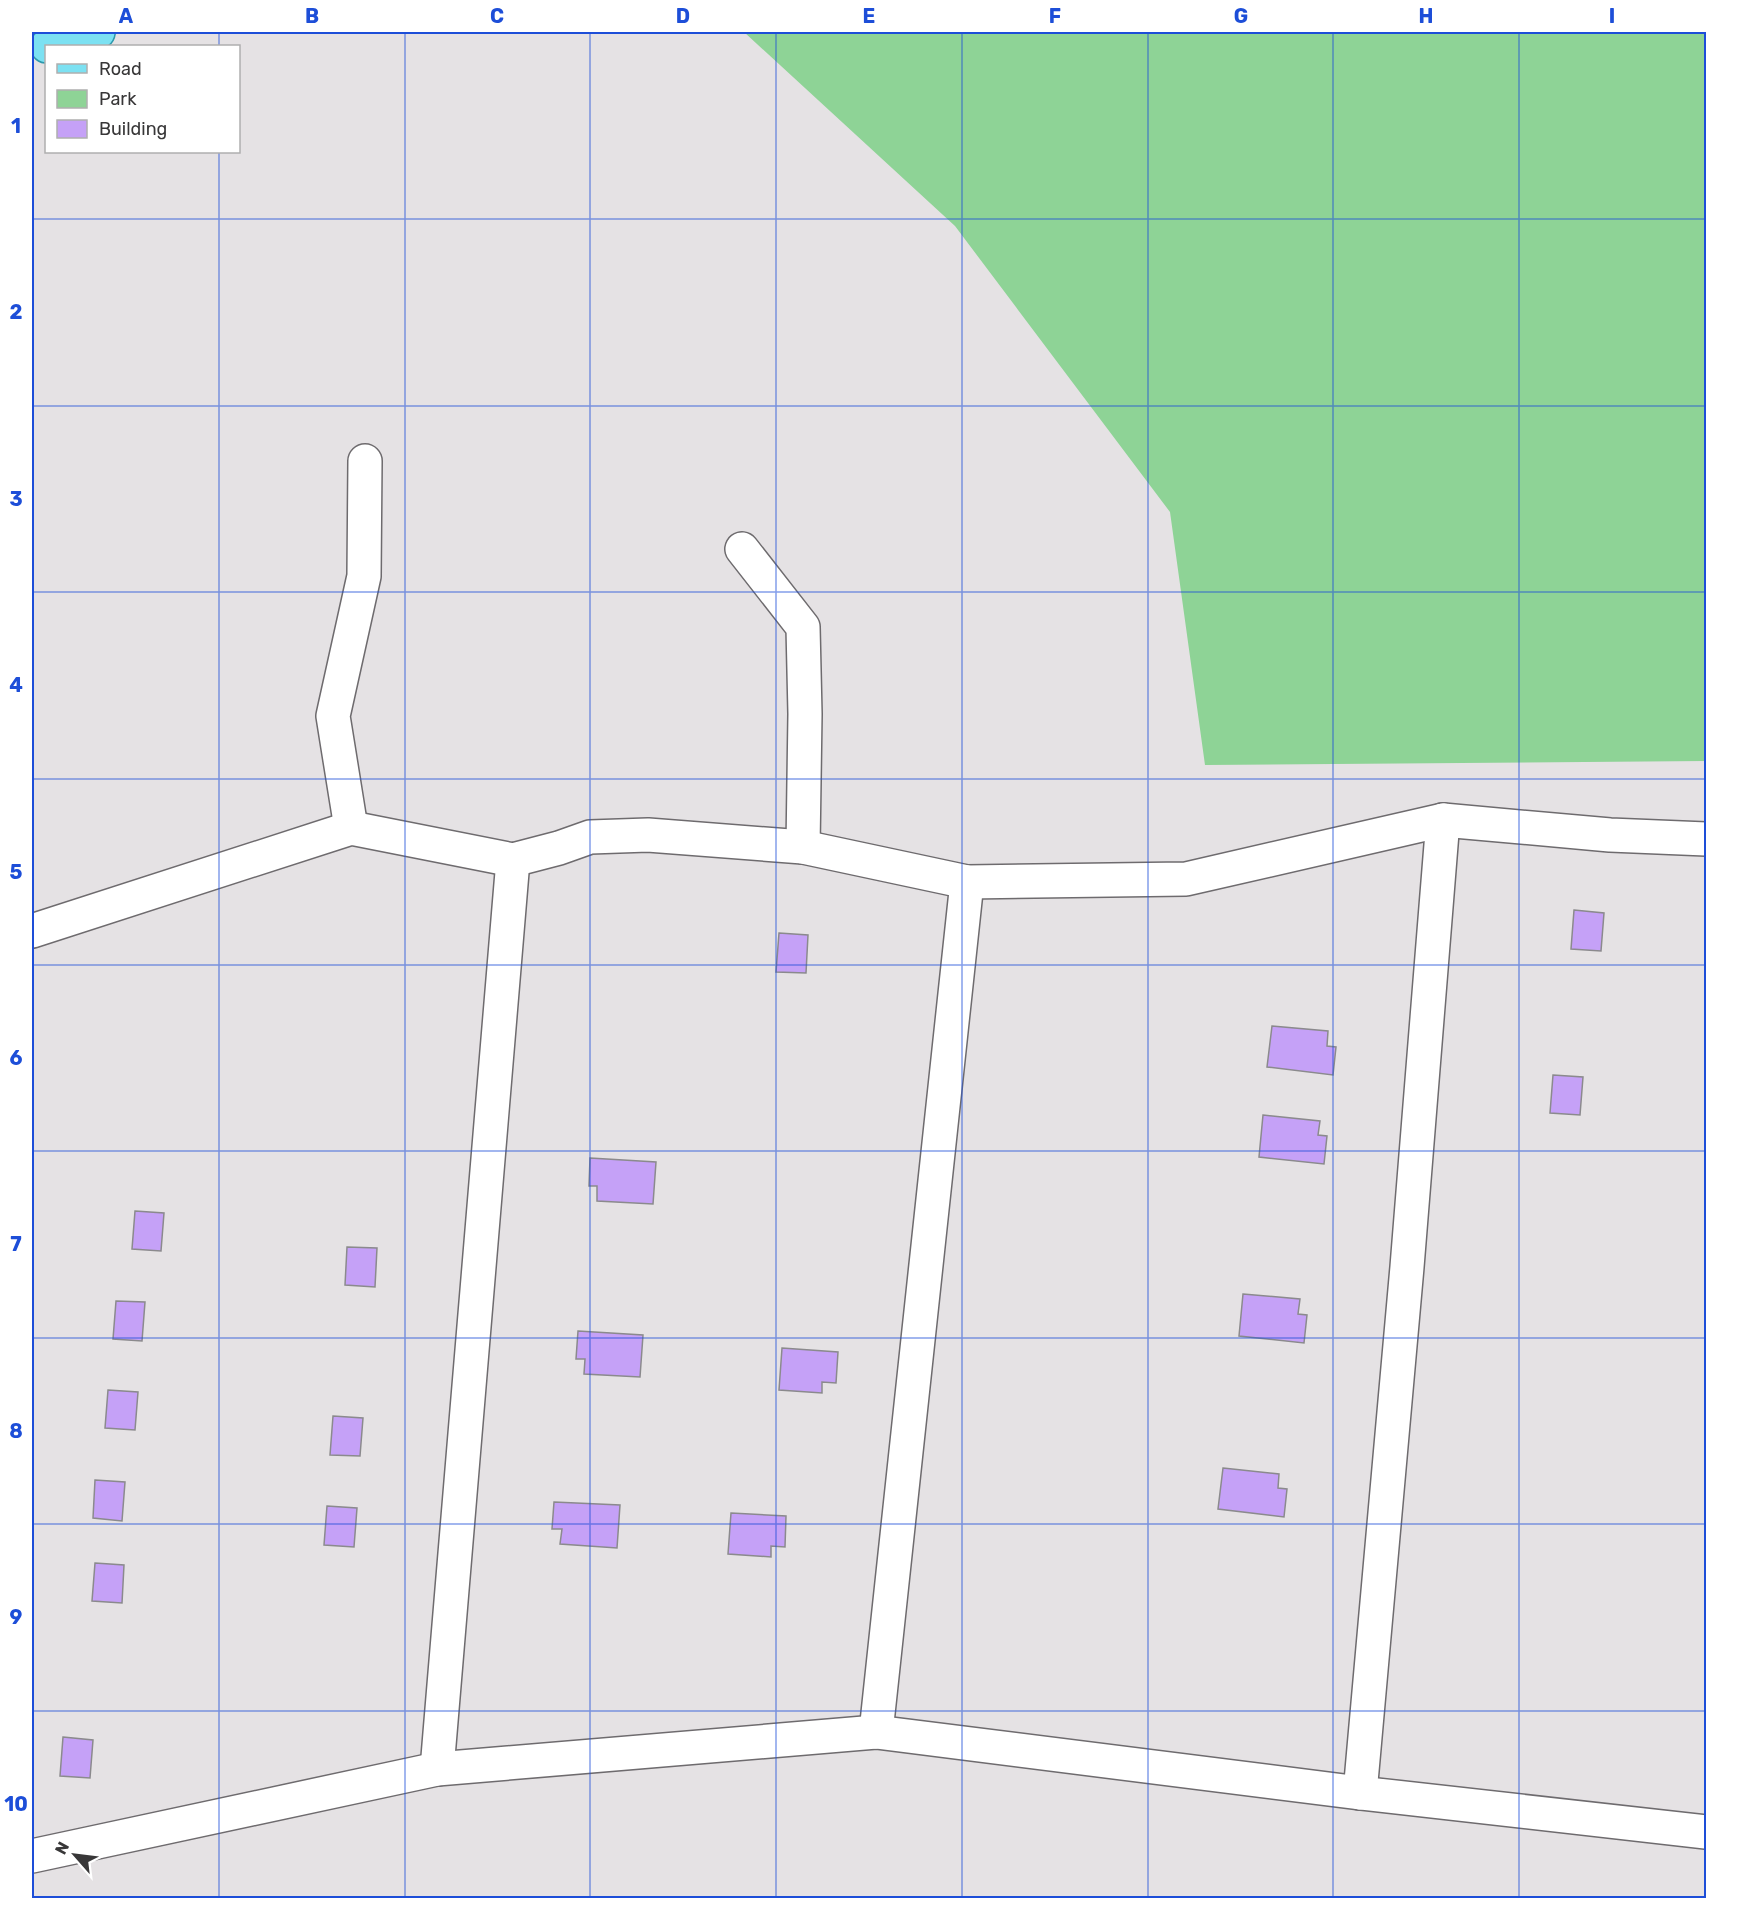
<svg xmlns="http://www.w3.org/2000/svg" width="1738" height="1930" viewBox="0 0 1738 1930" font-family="Rubik,sans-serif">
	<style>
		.green { fill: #8ed396 }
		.building { fill: #c5a1f7; stroke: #8b8a8d; stroke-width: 1.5 }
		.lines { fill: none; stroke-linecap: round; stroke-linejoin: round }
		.minor-casing { stroke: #6e6b6e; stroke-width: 36 }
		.primary-casing { stroke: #2c98ac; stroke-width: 36 }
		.minor { stroke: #fff; stroke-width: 33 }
		.primary { stroke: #7ce1f2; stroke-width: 33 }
		.grid { fill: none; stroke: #1d4ed8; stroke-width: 1.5; stroke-opacity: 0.55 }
		.neatline { fill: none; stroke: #1d4ed8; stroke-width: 2 }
		.grid-label { font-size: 20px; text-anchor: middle; font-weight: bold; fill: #1d4ed8 }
	</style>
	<rect width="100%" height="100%" fill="#e5e2e4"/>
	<path class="green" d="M744 32H1706V761L1205 765 1170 512 955 226Z"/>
	<g class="building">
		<path d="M1574 910 1604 913 1601 951 1571 949Z"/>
		<path d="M779 933 808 935 806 973 776 972Z"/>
		<path d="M1272 1026 1328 1031 1327 1046 1336 1047 1333 1075 1267 1067Z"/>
		<path d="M1553 1075 1583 1077 1580 1115 1550 1113Z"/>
		<path d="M1263 1115 1320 1121 1318 1135 1327 1136 1324 1164 1259 1157Z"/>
		<path d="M590 1158 656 1162 653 1204 597 1201V1186H589Z"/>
		<path d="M135 1211 164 1213 161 1251 132 1249Z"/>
		<path d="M347 1247 377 1248 375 1287 345 1285Z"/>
		<path d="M1243 1294 1300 1299 1298 1314 1307 1315 1304 1343 1239 1336Z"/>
		<path d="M116 1301 145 1302 142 1341 113 1339Z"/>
		<path d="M578 1331 643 1335 640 1377 584 1374 585 1359H576Z"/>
		<path d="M782 1348 838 1352 836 1383 822 1382V1393L779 1390Z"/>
		<path d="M108 1390 138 1392 135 1430 105 1428Z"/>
		<path d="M333 1416 363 1418 360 1456 330 1455Z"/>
		<path d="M1223 1468 1279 1474 1278 1488 1287 1489 1284 1517 1218 1509Z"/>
		<path d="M95 1480 125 1482 122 1521 93 1518Z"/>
		<path d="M554 1502 620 1505 617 1548 560 1544 562 1529H552Z"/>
		<path d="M327 1506 357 1508 354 1547 324 1545Z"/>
		<path d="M731 1513 786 1516 785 1547 771 1546V1557L728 1554Z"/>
		<path d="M95 1563 124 1565 122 1603 92 1601Z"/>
		<path d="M63 1737 93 1740 90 1778 60 1776Z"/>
	</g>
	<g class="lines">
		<defs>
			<g id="minor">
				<path d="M742 549 803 627 805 714 803 847"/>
				<path d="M351 828 333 716 364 576 365 461"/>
				<path d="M32 931 351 828 513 860 559 848 590 837 648 835 803 847 967 882 1186 879 1443 820 1610 835 1706 839"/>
				<path d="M876 1732 967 882"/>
				<path d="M437 1769 513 860"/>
				<path d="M1360 1793 1407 1267 1443 820"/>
				<path d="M32 1856 437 1769 876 1732 1360 1793 1706 1832"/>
			</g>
			<path id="primary" d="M47 46 98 32"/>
		</defs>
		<use href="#minor" class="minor-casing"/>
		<use href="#primary" class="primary-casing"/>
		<use href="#minor" class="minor"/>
		<use href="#primary" class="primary"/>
	</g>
	<path class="grid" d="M219 32V46M405 32V1898M590 32V1898M776 32V1898M962 32V1898M1148 32V1898M1333 32V1898M1519 32V1898M219 152V1898M32 219H1706M32 406H1706M32 592H1706M32 779H1706M32 965H1706M32 1151H1706M32 1338H1706M32 1524H1706M32 1711H1706"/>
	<rect width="1738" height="1930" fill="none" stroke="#ffffff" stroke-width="66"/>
	<rect x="45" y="45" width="195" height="108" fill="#ffffff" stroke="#afafaf" stroke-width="1.5"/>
	<rect x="57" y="64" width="30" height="9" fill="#7ce1f2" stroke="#afafaf" stroke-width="1.5"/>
	<text x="99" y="75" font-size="18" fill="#383738">Road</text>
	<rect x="57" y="90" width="30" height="18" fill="#8ed396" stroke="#afafaf" stroke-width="1.5"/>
	<text x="99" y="105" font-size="18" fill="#383738">Park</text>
	<rect x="57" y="120" width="30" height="18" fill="#c5a1f7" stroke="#afafaf" stroke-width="1.5"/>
	<text x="99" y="135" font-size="18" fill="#383738">Building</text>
	<g transform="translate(75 1855) rotate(298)" stroke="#ffffff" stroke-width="4.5" paint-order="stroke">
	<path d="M0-4.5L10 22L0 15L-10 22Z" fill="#383738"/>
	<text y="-9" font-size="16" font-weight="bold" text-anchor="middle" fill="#383738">N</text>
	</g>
	<rect x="33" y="33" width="1672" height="1864" class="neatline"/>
	<g class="grid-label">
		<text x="126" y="23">A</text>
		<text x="312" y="23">B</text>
		<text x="497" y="23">C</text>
		<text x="683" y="23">D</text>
		<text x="869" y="23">E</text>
		<text x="1055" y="23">F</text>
		<text x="1241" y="23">G</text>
		<text x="1426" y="23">H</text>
		<text x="1612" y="23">I</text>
		<text x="16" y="133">1</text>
		<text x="16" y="319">2</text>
		<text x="16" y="506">3</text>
		<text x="16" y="692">4</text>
		<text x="16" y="879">5</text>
		<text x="16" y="1065">6</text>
		<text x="16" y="1251">7</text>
		<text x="16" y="1438">8</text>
		<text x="16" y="1624">9</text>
		<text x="16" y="1811">10</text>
	</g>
</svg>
